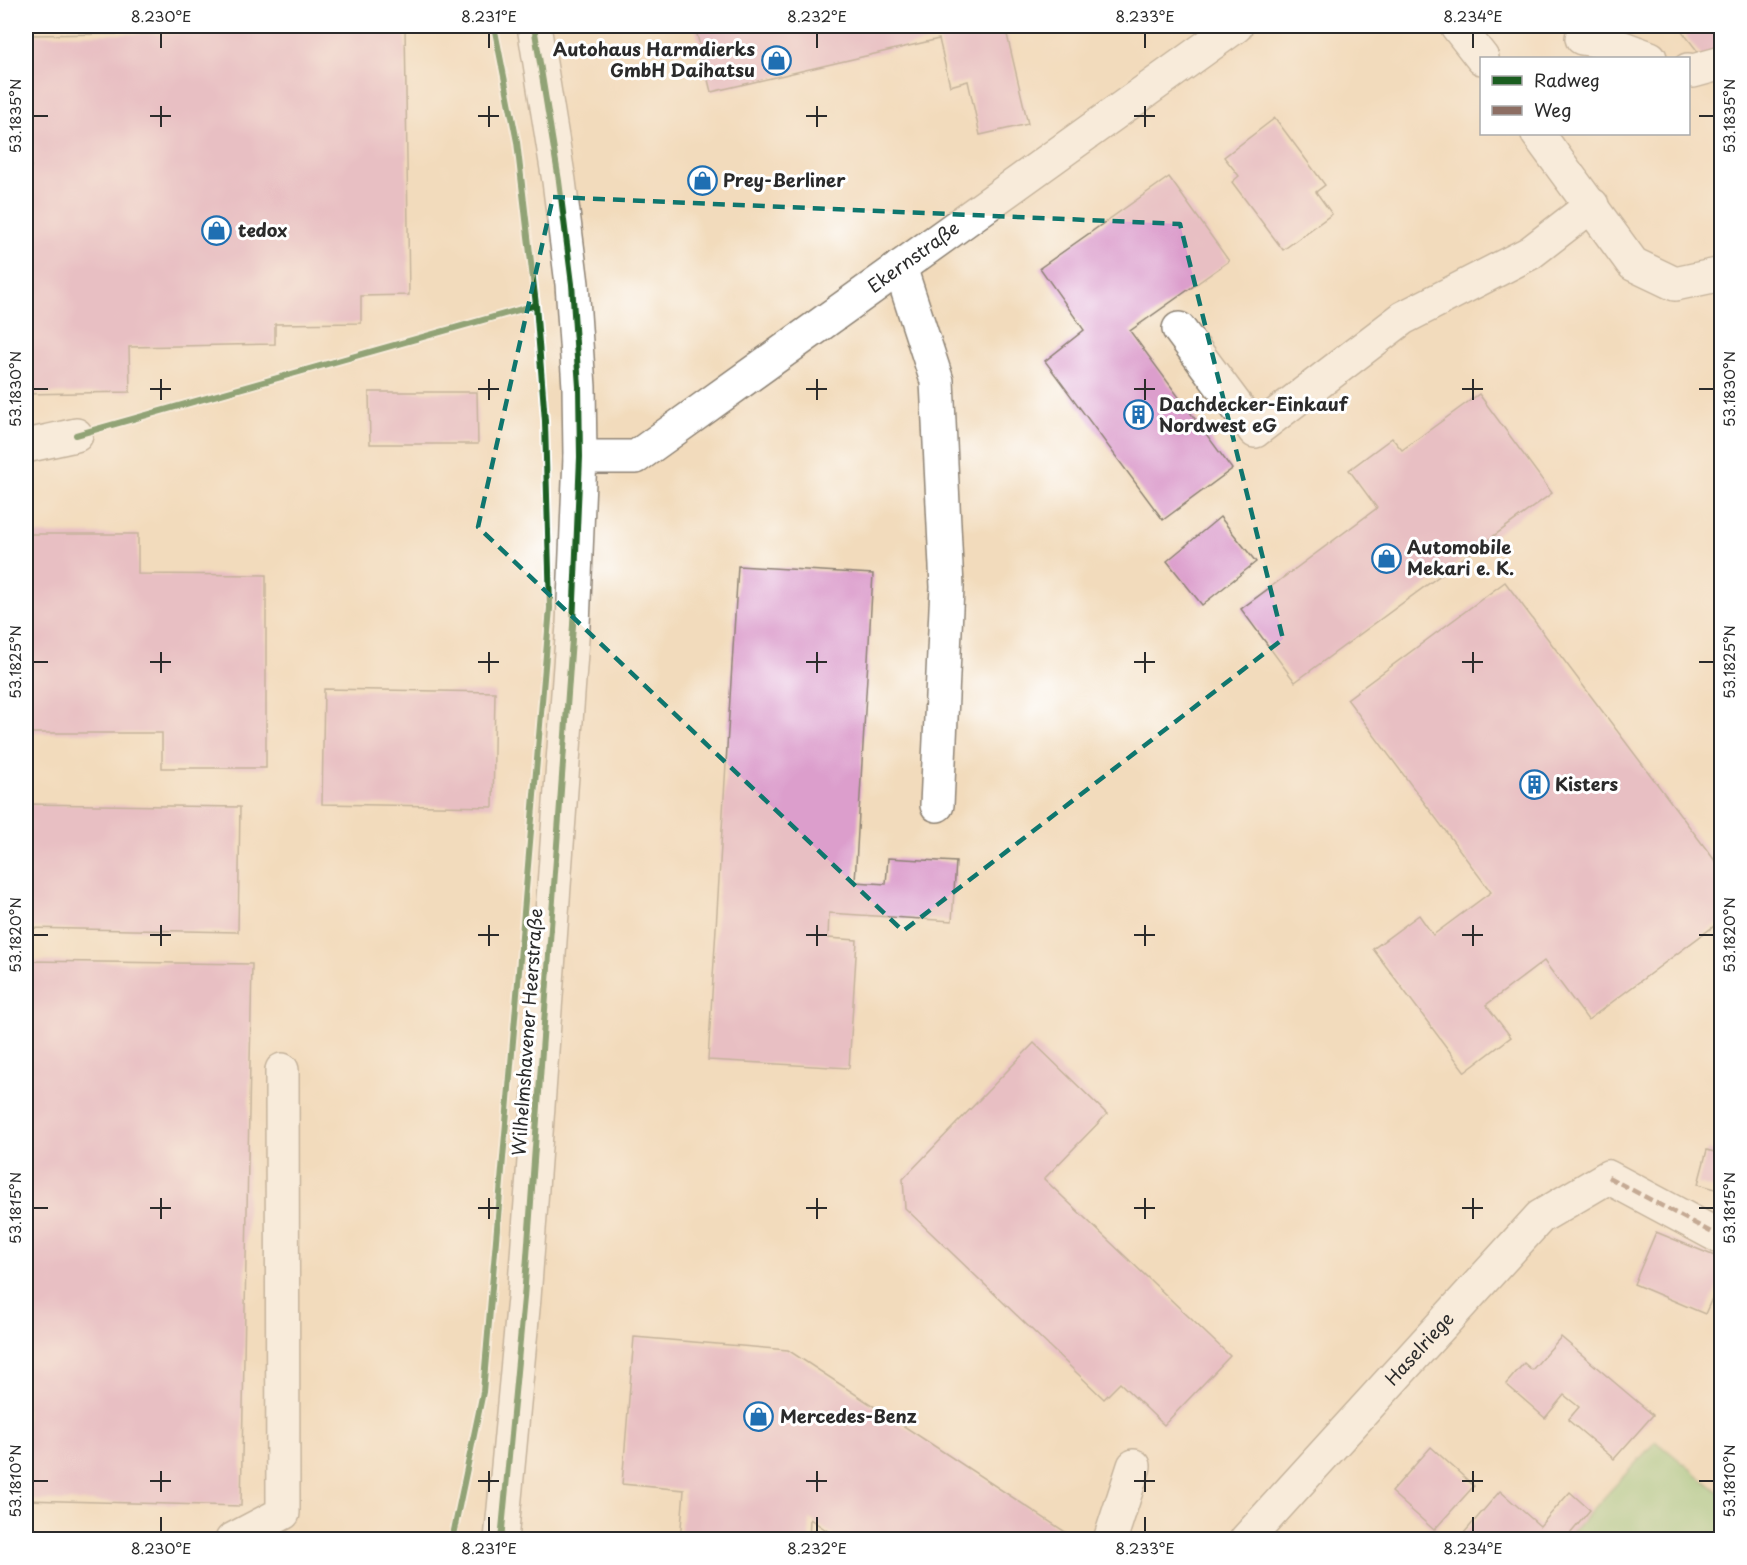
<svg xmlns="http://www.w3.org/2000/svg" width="1747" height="1565" viewBox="0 0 1747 1565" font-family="'Playpen Sans',sans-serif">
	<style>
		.green { fill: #88c67d; stroke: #5a7854; stroke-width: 1.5 }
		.building { fill: #dc9ecc }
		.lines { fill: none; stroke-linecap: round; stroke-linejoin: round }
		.minor-casing { stroke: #8e8374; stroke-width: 36 }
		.minor { stroke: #fff; stroke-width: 33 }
		.quiet { stroke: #8d6e63; stroke-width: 4.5; stroke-dasharray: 9 4.5; stroke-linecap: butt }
		.cycleway-casing { stroke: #fff; stroke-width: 10 }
		.cycleway { stroke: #1b5e20; stroke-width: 6 }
		.marked { fill: none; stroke: #0f766e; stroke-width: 4.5; stroke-dasharray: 12 8; stroke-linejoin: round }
		.ticks { fill: none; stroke: #2b2b2b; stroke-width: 2 }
		.labels { text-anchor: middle; stroke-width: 6; stroke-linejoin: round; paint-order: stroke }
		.poi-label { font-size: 18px; font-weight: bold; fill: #2b2b2b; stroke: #fff; text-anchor: start }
		.street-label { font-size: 18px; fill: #2b2b2b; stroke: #fff }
		.neatline { fill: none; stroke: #2b2b2b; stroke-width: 2 }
		.ticks-label { font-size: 15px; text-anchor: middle; fill: #2b2b2b }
	</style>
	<rect width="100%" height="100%" fill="#fff"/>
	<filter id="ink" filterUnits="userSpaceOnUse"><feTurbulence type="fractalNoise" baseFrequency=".0167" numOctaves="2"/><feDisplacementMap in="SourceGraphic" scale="12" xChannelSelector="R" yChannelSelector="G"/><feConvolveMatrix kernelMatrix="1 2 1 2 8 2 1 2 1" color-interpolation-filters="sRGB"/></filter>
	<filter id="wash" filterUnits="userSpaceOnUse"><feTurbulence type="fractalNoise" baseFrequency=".008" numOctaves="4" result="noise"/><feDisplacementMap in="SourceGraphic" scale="24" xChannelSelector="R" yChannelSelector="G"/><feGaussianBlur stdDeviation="1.35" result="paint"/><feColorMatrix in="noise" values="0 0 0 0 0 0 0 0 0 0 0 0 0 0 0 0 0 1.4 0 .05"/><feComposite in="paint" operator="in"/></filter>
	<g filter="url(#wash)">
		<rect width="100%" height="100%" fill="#f2dbbc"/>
		<path class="green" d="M1656 1441 1721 1494V1539L1565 1540Z"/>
		<g id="blocks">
			<g class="building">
				<path d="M204 26H405L409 295 361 296V323L275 324V344L129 347 130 392 26 394V167H31L29 35 204 33Z"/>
				<path d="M695 26H1005L1028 124 980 135 968 81 950 86 939 39 711 92Z"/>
				<path d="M1678 26H1722V57L1709 66Z"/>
				<path d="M1275 118 1325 185 1316 192 1332 214 1283 250 1232 182 1239 176 1224 157Z"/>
				<path d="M1169 177 1229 261 1130 331 1232 469 1163 520 1045 361 1084 330 1040 268Z"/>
				<path d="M369 392H477L478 444H370Z"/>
				<path d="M1479 394 1552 493 1295 682 1241 609 1377 508 1349 470 1392 438 1402 450Z"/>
				<path d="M1220 517 1256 562 1202 605 1167 561Z"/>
				<path d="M26 534H138V574L266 575V768H162V733H26Z"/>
				<path d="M738 566 873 574 855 882 886 884 888 858 956 862 952 921 829 913 828 938 857 940 849 1068 708 1060Z"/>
				<path d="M1505 582 1722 870V920L1588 1020 1544 961 1486 1005 1511 1037 1465 1072 1373 949 1419 915 1433 935 1491 892 1347 699Z"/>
				<path d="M324 689 495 692 493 807 322 804Z"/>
				<path d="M26 804 240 807 238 932 26 928Z"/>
				<path d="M26 961 252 964 241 1506 26 1500Z"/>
				<path d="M1034 1043 1107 1114 1044 1179 1230 1356 1164 1425 1120 1383 1104 1399 905 1208 903 1179Z"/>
				<path d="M1707 1150 1722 1154V1191L1698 1184Z"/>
				<path d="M1656 1232 1722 1259V1276L1705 1314 1634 1284Z"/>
				<path d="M634 1337 788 1350 1073 1537 1071 1540H841L810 1519 809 1540H680L684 1490 622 1484Z"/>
				<path d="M1561 1337 1653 1415 1614 1459 1568 1420 1579 1407 1564 1395 1545 1418 1506 1384 1524 1363 1532 1370Z"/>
				<path d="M1431 1447 1474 1486 1434 1530 1391 1492Z"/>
				<path d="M1500 1491 1540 1526 1570 1492 1590 1510 1565 1540H1551L1547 1536 1543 1540H1458Z"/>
			</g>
		</g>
	</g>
	<g filter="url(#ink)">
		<use href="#blocks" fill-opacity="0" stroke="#8e8374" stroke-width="1.5"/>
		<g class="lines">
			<defs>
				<g id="minor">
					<path d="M1457 26 1482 58"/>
					<path d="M1582 38 1607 42 1650 58"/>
					<path d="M1688 70 1693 71 1722 63"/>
					<path d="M1538 134 1633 264 1675 284 1722 274"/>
					<path d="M900 267 937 381 947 587 937 805"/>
					<path d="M1179 329 1255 431 1403 318 1530 253 1592 205"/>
					<path d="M26 446 76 435"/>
					<path id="s1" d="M580 457H636L1236 26"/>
					<path d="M232 1540 283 1513 282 1070"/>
					<path d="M501 1540 524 1298 573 625 580 457 579 387 572 284 559 181 534 26"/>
					<path d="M1110 1540 1134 1466"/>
					<path id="s2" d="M1246 1540 1540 1217 1608 1177 1722 1238"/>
				</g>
			</defs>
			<use href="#minor" class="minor-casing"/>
			<use href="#minor" class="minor"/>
			<path class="quiet" d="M1608 1177 1722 1238"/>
			<defs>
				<g id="cycleway">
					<path d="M76 435 536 305"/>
					<path d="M452 1540 483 1392 550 608 545 421 536 305 517 142 494 26"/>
					<path d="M501 1540 524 1298 573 625 580 457 579 387 572 284 559 181 534 26"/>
				</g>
			</defs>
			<use href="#cycleway" class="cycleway-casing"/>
			<use href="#cycleway" class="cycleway"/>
		</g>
	</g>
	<path d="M0 0H1747V1565H0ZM553 197 1180 224 1283 639 903 931 478 527Z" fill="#f2dbbc" fill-opacity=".55" fill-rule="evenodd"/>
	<path class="marked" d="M553 197 1180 224 1283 639 903 931 478 527Z"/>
	<path class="ticks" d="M161 33V48M489 33V48M817 33V48M1145 33V48M1473 33V48M161 106V127M489 106V127M817 106V127M1145 106V127M33 116H48M150 116H171M478 116H499M806 116H827M1134 116H1155M1699 116H1714M161 379V400M489 379V400M817 379V400M1145 379V400M1473 379V400M33 389H48M150 389H171M478 389H499M806 389H827M1134 389H1155M1462 389H1483M1699 389H1714M161 652V673M489 652V673M817 652V673M1145 652V673M1473 652V673M33 662H48M150 662H171M478 662H499M806 662H827M1134 662H1155M1462 662H1483M1699 662H1714M161 925V946M489 925V946M817 925V946M1145 925V946M1473 925V946M33 935H48M150 935H171M478 935H499M806 935H827M1134 935H1155M1462 935H1483M1699 935H1714M161 1198V1219M489 1198V1219M817 1198V1219M1145 1198V1219M1473 1198V1219M33 1208H48M150 1208H171M478 1208H499M806 1208H827M1134 1208H1155M1462 1208H1483M1699 1208H1714M161 1471V1492M489 1471V1492M817 1471V1492M1145 1471V1492M1473 1471V1492M33 1481H48M150 1481H171M478 1481H499M806 1481H827M1134 1481H1155M1462 1481H1483M1699 1481H1714M161 1517V1532M489 1517V1532M817 1517V1532M1145 1517V1532M1473 1517V1532"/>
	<defs>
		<symbol id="shop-ring" viewBox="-11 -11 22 22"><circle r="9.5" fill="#fff" stroke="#1f6fb2" stroke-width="1.5"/><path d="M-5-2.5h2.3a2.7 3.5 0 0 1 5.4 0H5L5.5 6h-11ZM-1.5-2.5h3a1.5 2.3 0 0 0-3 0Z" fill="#1f6fb2"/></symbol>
		<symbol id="building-ring" viewBox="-11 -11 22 22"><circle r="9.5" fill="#fff" stroke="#1f6fb2" stroke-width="1.5"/><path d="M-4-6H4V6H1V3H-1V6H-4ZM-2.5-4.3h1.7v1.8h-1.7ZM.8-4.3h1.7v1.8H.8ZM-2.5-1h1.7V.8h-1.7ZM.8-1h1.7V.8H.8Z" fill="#1f6fb2"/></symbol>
	</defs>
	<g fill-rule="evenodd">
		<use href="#shop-ring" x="760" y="44" width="33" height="33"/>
		<use href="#shop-ring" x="686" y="164" width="33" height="33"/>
		<use href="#shop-ring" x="200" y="214" width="33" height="33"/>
		<use href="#building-ring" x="1122" y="398" width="33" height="33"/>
		<use href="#shop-ring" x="1370" y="542" width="33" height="33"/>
		<use href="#building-ring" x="1518" y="768" width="33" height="33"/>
		<use href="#shop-ring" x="742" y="1400" width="33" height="33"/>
	</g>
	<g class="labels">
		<g class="poi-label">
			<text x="755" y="56" text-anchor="end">Autohaus Harmdierks<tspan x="755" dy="21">GmbH Daihatsu</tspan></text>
			<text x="723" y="187">Prey-Berliner</text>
			<text x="238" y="237">tedox</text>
			<text x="1159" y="411">Dachdecker-Einkauf<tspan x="1159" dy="21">Nordwest eG</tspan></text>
			<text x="1407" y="554">Automobile<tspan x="1407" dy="21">Mekari e. K.</tspan></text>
			<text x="1555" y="791">Kisters</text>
			<text x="780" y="1423">Mercedes-Benz</text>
		</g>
		<g class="street-label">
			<text dy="6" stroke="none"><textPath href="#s1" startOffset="398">Ekernstraße</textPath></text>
			<text transform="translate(528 1032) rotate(-86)" y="6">Wilhelmshavener Heerstraße</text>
			<text dy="6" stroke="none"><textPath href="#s2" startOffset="258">Haselriege</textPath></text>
		</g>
	</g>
	<rect width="1747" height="1565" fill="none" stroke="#fff" stroke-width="66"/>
	<rect x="1480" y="57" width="210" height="78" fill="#ffffff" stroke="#aaaaaa" stroke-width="1.5"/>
	<rect x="1492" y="76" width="30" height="9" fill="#1b5e20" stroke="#aaaaaa" stroke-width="1.5"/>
	<text x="1534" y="87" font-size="18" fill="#2b2b2b">Radweg</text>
	<rect x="1492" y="106" width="30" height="9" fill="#8d6e63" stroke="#aaaaaa" stroke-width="1.5"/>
	<text x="1534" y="117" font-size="18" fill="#2b2b2b">Weg</text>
	<rect x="33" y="33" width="1681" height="1499" class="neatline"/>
	<g class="ticks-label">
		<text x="161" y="22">8.230°E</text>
		<text x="489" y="22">8.231°E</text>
		<text x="817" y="22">8.232°E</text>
		<text x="1145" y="22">8.233°E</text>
		<text x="1473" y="22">8.234°E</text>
		<text transform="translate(16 116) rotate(-90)" y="5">53.1835°N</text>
		<text transform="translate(1730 116) rotate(-90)" y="5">53.1835°N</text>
		<text transform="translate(16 389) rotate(-90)" y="5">53.1830°N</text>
		<text transform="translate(1730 389) rotate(-90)" y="5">53.1830°N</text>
		<text transform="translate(16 662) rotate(-90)" y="5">53.1825°N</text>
		<text transform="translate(1730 662) rotate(-90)" y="5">53.1825°N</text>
		<text transform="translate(16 935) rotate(-90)" y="5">53.1820°N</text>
		<text transform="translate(1730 935) rotate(-90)" y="5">53.1820°N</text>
		<text transform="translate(16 1208) rotate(-90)" y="5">53.1815°N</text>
		<text transform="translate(1730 1208) rotate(-90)" y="5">53.1815°N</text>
		<text transform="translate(16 1481) rotate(-90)" y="5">53.1810°N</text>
		<text transform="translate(1730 1481) rotate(-90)" y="5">53.1810°N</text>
		<text x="161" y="1554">8.230°E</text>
		<text x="489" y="1554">8.231°E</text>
		<text x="817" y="1554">8.232°E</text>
		<text x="1145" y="1554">8.233°E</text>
		<text x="1473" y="1554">8.234°E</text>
	</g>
</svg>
